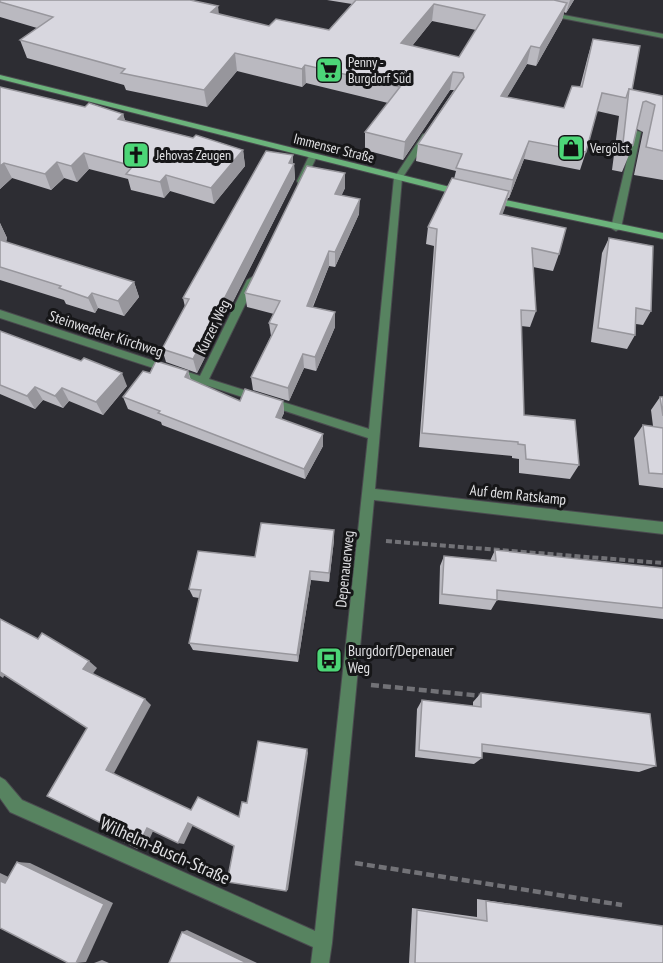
<svg xmlns="http://www.w3.org/2000/svg" width="663" height="963" viewBox="0 0 663 963" font-family="'PT Sans Narrow',sans-serif">
	<style>
		.lines { fill: none; stroke-linecap: round; stroke-linejoin: round }
		.service-casing { stroke: #4a4a4f; stroke-width: 2 }
		.minor-casing { stroke: #4a4a4f; stroke-width: 2 }
		.secondary-casing { stroke: #4a4a4f; stroke-width: 2 }
		.path-far1 { stroke: #727277; stroke-width: 4; stroke-dasharray: 6 3; stroke-linecap: butt }
		.path { stroke: #727277; stroke-width: 4.5; stroke-dasharray: 8 4; stroke-linecap: butt }
		.service { fill: #578360; fill-rule: evenodd }
		.minor { fill: #578360; fill-rule: evenodd }
		.secondary { fill: #6bb37b; fill-rule: evenodd }
		.wall { fill: #bab9c0; fill-rule: evenodd }
		.shaded-wall { fill: #97969c }
		.building { fill: #d8d7df; stroke: #97969c; stroke-width: 1.5; fill-rule: evenodd }
		.labels { text-anchor: middle; stroke-width: 6; stroke-linejoin: round; paint-order: stroke }
		.far-poi-label { font-size: 14px; fill: #e1e1e4; stroke: #161618; text-anchor: start }
		.far-street-label { font-size: 14px; fill: #e1e1e4; stroke: #161618 }
		.street-label { font-size: 15px; fill: #e1e1e4; stroke: #161618 }
		.poi-label { font-size: 15px; fill: #e1e1e4; stroke: #161618; text-anchor: start }
		.near-street-label { font-size: 18px; fill: #e1e1e4; stroke: #161618 }
	</style>
	<rect width="100%" height="100%" fill="#2d2d33"/>
	<g class="lines">
		<defs>
			<g id="service">
				<path d="M634 130 641 132 621 228 616 231 611 228Z"/>
				<path d="M423 134 430 136 401 180H395L394 178Z"/>
			</g>
			<g id="minor">
				<path d="M548 12 663 34V38L546 15 545 14Z"/>
				<path d="M310 154 317 156 304 183H298L297 181Z"/>
				<path d="M398 175 402 178 375 489 663 522V534L374 500 332 943 329 963H311L313 947 10 812 0 798V777L5 780 22 800 315 931 368 438 0 318V310L200 376 247 280 252 277 255 278 257 280 209 379 369 429 394 178Z"/>
			</g>
			<g id="secondary">
				<path d="M0 75 462 190 466 193 462 196 0 79Z"/>
				<path d="M491 197 663 233V239L488 202V198Z"/>
			</g>
		</defs>
		<use href="#service" class="service-casing"/>
		<use href="#minor" class="minor-casing"/>
		<use href="#secondary" class="secondary-casing"/>
		<path class="path-far1" d="M386 541 663 563"/>
		<g class="path">
			<path d="M371 685 483 696"/>
			<path d="M355 863 622 905"/>
		</g>
		<use href="#service" class="service"/>
		<use href="#minor" class="minor"/>
		<use href="#secondary" class="secondary"/>
	</g>
	<g class="wall">
		<path d="M0 0 219 14 269 26 329 30 352 4 327 0H574L566 13 564 12 562 20 536 66 527 64 507 97 564 108 580 87 588 56 593 39 632 90 663 96V180L634 175 643 132 637 129 633 145 622 172 612 170 619 116 597 111 586 152 580 170 524 159 509 198H508L502 214 559 254 553 271 533 267 536 311 530 327 521 326 524 415 579 465 570 479 519 473V459L512 458V456L419 447 434 246 426 244 428 227 454 179 456 171 416 161 418 144 454 90H450L403 160 365 150V132L388 103 306 83 302 87 237 71 207 107 126 90 124 85 27 58 20 40 37 28 0 17ZM432 21 476 30 459 57 412 46Z"/>
		<path d="M0 87 85 107 123 114 125 121 243 150 245 166 214 204 170 191 164 198 131 190 128 179 89 169 77 182 64 178 51 190 12 178 0 189Z"/>
		<path d="M293 155V163L294 164 295 179 197 373 166 362 162 349 185 307 183 298Z"/>
		<path d="M345 173V188L341 196 359 214 335 267 329 266 313 307 335 312V327L316 371 304 368 289 401 253 390 251 377 271 336 269 323 274 314 247 307 245 293Z"/>
		<path d="M0 223 7 238 6 242 134 282 139 297 124 316 98 308 95 313 66 304 64 300 0 280Z"/>
		<path d="M609 238 651 311 643 325 636 324 635 335 627 349 591 342 602 253Z"/>
		<path d="M0 331 127 386 103 415 69 401 63 408 43 400 35 409 0 394Z"/>
		<path d="M188 371 191 380 240 401H283L284 413 281 419 323 446 305 479 162 425 161 422 128 409 123 397 150 373Z"/>
		<path d="M660 397H663V488L639 485 634 438 643 425 653 426 651 410Z"/>
		<path d="M334 540 329 582 311 580 298 662 193 650 189 643 199 598 193 597 189 589 255 557Z"/>
		<path d="M495 550 663 568V619L497 600 491 610 439 604 440 566 444 556 490 561Z"/>
		<path d="M481 693 656 766 639 772 482 752V758L474 764 415 757 417 709 422 700 473 706V702Z"/>
		<path d="M477 899 663 926V963H409L412 908 477 917Z"/>
	</g>
	<g class="shaded-wall">
		<path d="M570 0H574L566 13Z"/>
		<path d="M567 3 562 20 536 66 540 48Z"/>
		<path d="M434 4 432 21 400 61 401 43Z"/>
		<path d="M218 6 220 23 211 12Z"/>
		<path d="M531 46 527 64 497 114 501 96Z"/>
		<path d="M235 53 237 71 207 107 204 90Z"/>
		<path d="M305 65 306 83 302 87V69Z"/>
		<path d="M453 72 450 90 403 160 405 142Z"/>
		<path d="M123 114 128 129 118 119Z"/>
		<path d="M529 141 524 159 509 198 513 180Z"/>
		<path d="M243 150 245 166 214 204 211 188Z"/>
		<path d="M84 153 89 169 77 182 71 166Z"/>
		<path d="M293 155V166L294 164 295 179 197 373 193 359Z"/>
		<path d="M57 162 64 178 51 190 45 174Z"/>
		<path d="M4 163 12 178 0 189V166Z"/>
		<path d="M345 173V188L335 209V194Z"/>
		<path d="M166 175 170 191 164 198 160 182Z"/>
		<path d="M509 191 505 208 496 231 500 214Z"/>
		<path d="M360 199 359 214 335 267V252Z"/>
		<path d="M0 223 7 238 3 254 0 248Z"/>
		<path d="M329 251V266L307 320V306Z"/>
		<path d="M134 282 139 297 124 316 118 301Z"/>
		<path d="M92 293 98 308 95 313 88 298Z"/>
		<path d="M335 312V327L316 371 315 357Z"/>
		<path d="M303 354 304 368 289 401 288 388Z"/>
		<path d="M188 371 191 383 185 377Z"/>
		<path d="M122 373 127 386 103 415 96 402Z"/>
		<path d="M35 387 43 400 35 409 27 396Z"/>
		<path d="M62 388 69 401 63 408 55 396Z"/>
		<path d="M283 401 284 413 277 428 276 417Z"/>
		<path d="M323 434V446L305 479 304 469Z"/>
		<path d="M334 530V540L329 582V573Z"/>
		<path d="M310 571 311 580 298 662 297 655Z"/>
		<path d="M89 661 97 668 91 676 83 669Z"/>
		<path d="M0 672 5 674 3 678 0 676Z"/>
		<path d="M145 699 151 705 114 773 106 770Z"/>
		<path d="M307 749 308 753 288 890 286 891Z"/>
		<path d="M188 823 193 825 184 844 178 843Z"/>
		<path d="M147 828 154 829 145 849 137 848Z"/>
		<path d="M17 862 30 863 113 903 86 962 76 963Z"/>
		<path d="M0 873 19 882 5 883 0 881Z"/>
		<path d="M187 930 257 963H247L182 932Z"/>
		<path d="M102 960 109 963H94Z"/>
	</g>
	<g class="building">
		<path d="M0 0H190L218 6 211 12 269 26 276 19 329 30 356 0H554L567 3 540 48 531 46 501 96 564 108 572 86 582 87 593 39 640 46 632 90 629 89 626 98 602 93 586 152 529 141 513 180 456 168 462 154 418 144 464 77 463 73 453 72 405 142 365 132 400 87 305 65 302 69 235 53 204 90 121 73 125 69 20 40 53 17 0 2ZM434 4 485 15 459 57 401 43Z"/>
		<path d="M0 87 85 107 89 103 123 114 118 119 193 138 196 135 243 150 211 188 166 175 160 182 126 174 133 166 84 153 71 166 57 162 45 174 4 163 0 166Z"/>
		<path d="M629 89 663 96V151L646 147 655 105 646 101 643 102 633 145 623 143Z"/>
		<path d="M266 151 293 155 289 163 294 164 193 359 162 349 189 299 183 298Z"/>
		<path d="M307 166 345 173 335 194 360 199 335 252 329 251 307 306 335 312 315 357 303 354 288 388 251 377 277 325 269 323 280 301 245 293Z"/>
		<path d="M452 178 509 191 500 214 566 228 559 254 532 248 536 311 521 310 524 415 575 420 579 465 526 459 525 445 518 444V442L422 433 437 229 428 227Z"/>
		<path d="M609 238 653 246 651 311 636 308 635 335 598 328Z"/>
		<path d="M0 240 134 282 118 301 92 293 88 298 59 288 61 286 0 267Z"/>
		<path d="M0 331 81 361 84 358 122 373 96 402 62 388 55 396 35 387 27 396 0 385Z"/>
		<path d="M156 361 188 371 185 377 240 401 245 389 283 401 276 417 323 434 304 469 158 413 160 411 123 397 143 371 150 373Z"/>
		<path d="M660 397H663V416Z"/>
		<path d="M643 425 663 428V474L649 473Z"/>
		<path d="M261 523 334 530 329 573 310 571 297 655 189 643 201 590 189 589 198 551 255 557Z"/>
		<path d="M495 550 663 568V608L497 590V600L442 594 444 556 496 561Z"/>
		<path d="M0 619 38 639 42 633 89 661 83 669 145 699 106 770 191 810 198 797 239 817 242 802 247 803 258 741 307 749 286 891 227 882 234 846 188 823 178 843 147 828 137 848 114 836 117 831 47 796 87 728 0 672Z"/>
		<path d="M481 693 650 714 656 766 482 744V758L419 750 422 700 481 707Z"/>
		<path d="M17 862 104 904 76 963H68L0 928V881L5 883Z"/>
		<path d="M486 901 663 926V963H415L417 910 487 921Z"/>
		<path d="M182 932 247 963H169Z"/>
	</g>
	<defs>
		<symbol id="supermarket-square" viewBox="-11 -11 22 22"><rect x="-9" y="-9" width="18" height="18" rx="4" fill="#4cd677" stroke="#161618"/><path d="M-6-5.5h2.5l.6 2H6L4.5 2H-2.5L-4.4-4H-6ZM-1.5 3.2a1.3 1.3 0 1 0 .1 0ZM3 3.2a1.3 1.3 0 1 0 .1 0Z" fill="#111"/></symbol>
		<symbol id="shop-square" viewBox="-11 -11 22 22"><rect x="-9" y="-9" width="18" height="18" rx="4" fill="#4cd677" stroke="#161618"/><path d="M-5-2.5h2.3a2.7 3.5 0 0 1 5.4 0H5L5.5 6h-11ZM-1.5-2.5h3a1.5 2.3 0 0 0-3 0Z" fill="#111"/></symbol>
		<symbol id="church-square" viewBox="-11 -11 22 22"><rect x="-9" y="-9" width="18" height="18" rx="4" fill="#4cd677" stroke="#161618"/><path d="M-1.2-6h2.4v3.5h3.3v2.4h-3.3V6h-2.4V-.1h-3.3v-2.4h3.3Z" fill="#111"/></symbol>
		<symbol id="bus-square" viewBox="-11 -11 22 22"><rect x="-9" y="-9" width="18" height="18" rx="4" fill="#4cd677" stroke="#161618"/><path d="M-5-6H5V4H4V6H2V4H-2V6H-4V4H-5ZM-3.5-4V0h7V-4ZM-3.5 1.2v1.5H-2V1.2ZM2 1.2v1.5H3.5V1.2Z" fill="#111"/></symbol>
	</defs>
	<g fill-rule="evenodd">
		<use href="#supermarket-square" x="314" y="55" width="30" height="30"/>
		<use href="#shop-square" x="556" y="133" width="30" height="30"/>
		<use href="#church-square" x="121" y="140" width="30" height="30"/>
		<use href="#bus-square" x="314" y="645" width="30" height="30"/>
	</g>
	<g class="labels">
		<g class="far-poi-label">
			<text x="348" y="67">Penny -<tspan x="348" dy="16">Burgdorf Süd</tspan></text>
			<text x="590" y="153">Vergölst</text>
			<text x="156" y="160">Jehovas Zeugen</text>
		</g>
		<g class="far-street-label">
			<text transform="translate(334 148) rotate(14)" y="5">Immenser Straße</text>
		</g>
		<g class="street-label">
			<text transform="translate(213 327) rotate(-64)" y="5">Kurzer Weg</text>
			<text transform="translate(106 334) rotate(18)" y="5">Steinwedeler Kirchweg</text>
			<text transform="translate(518 495) rotate(6)" y="5">Auf dem Ratskamp</text>
			<text transform="translate(345 569) rotate(-84)" y="5">Depenauerweg</text>
		</g>
		<g class="poi-label">
			<text x="348" y="656">Burgdorf/Depenauer<tspan x="348" dy="17">Weg</tspan></text>
		</g>
		<g class="near-street-label">
			<text transform="translate(165 851) rotate(24)" y="6">Wilhelm-Busch-Straße</text>
		</g>
	</g>
</svg>
